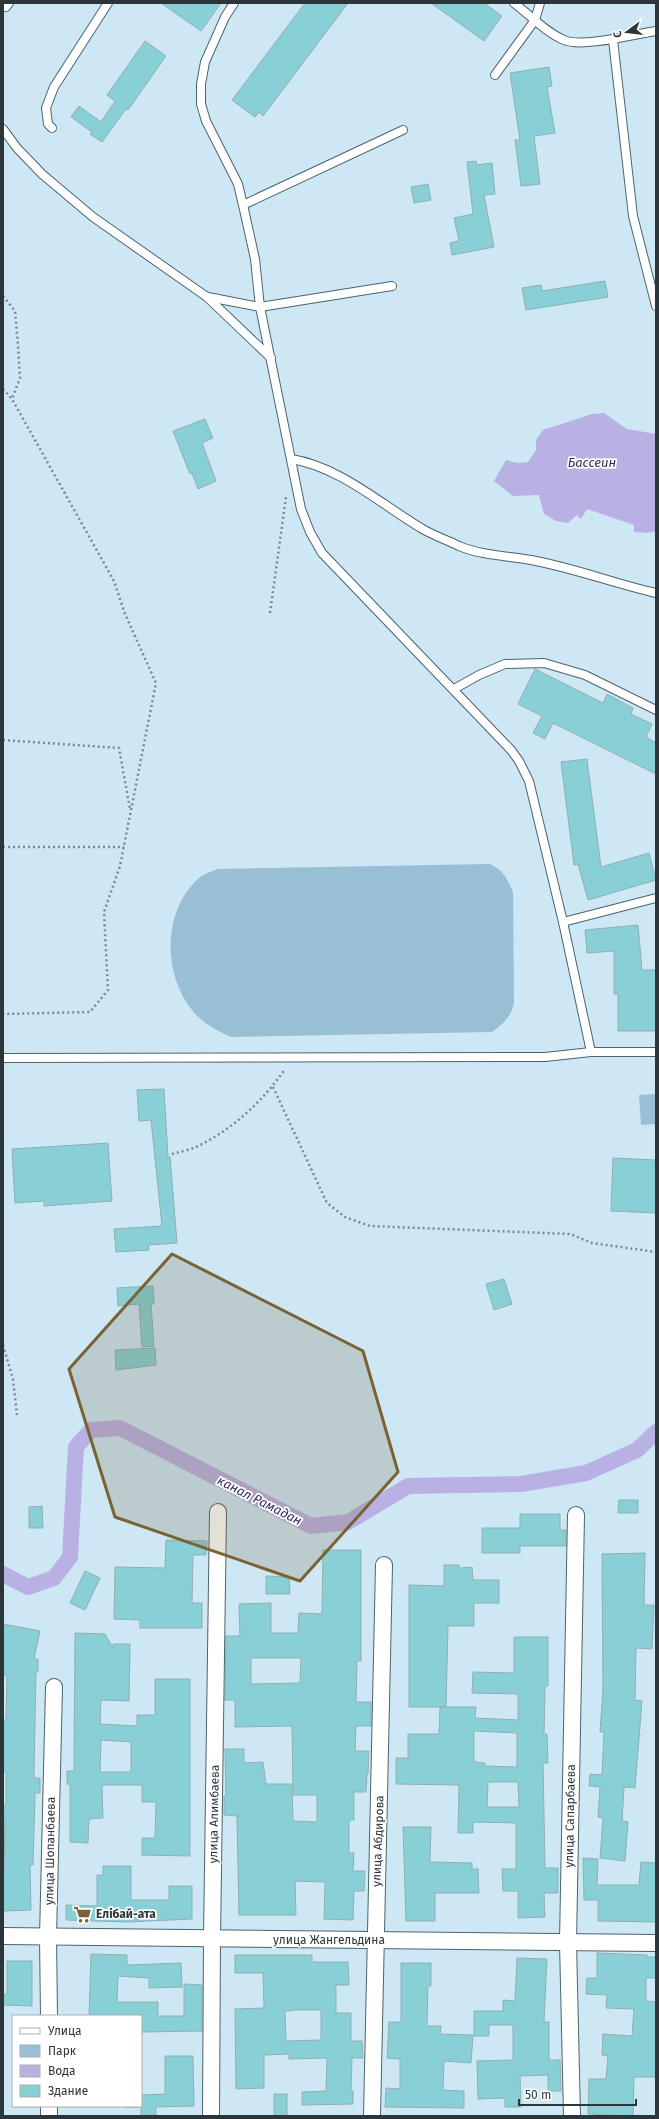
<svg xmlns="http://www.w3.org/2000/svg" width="659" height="2119" viewBox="0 0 659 2119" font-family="'Fira Sans',sans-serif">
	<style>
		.green { fill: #99bfd4 }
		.water { fill: #b9b1e4 }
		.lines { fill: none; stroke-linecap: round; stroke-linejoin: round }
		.canal { stroke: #b9b1e4; stroke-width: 16 }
		.building { fill: #88d0d6; stroke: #91afb2; fill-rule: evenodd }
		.service-casing { stroke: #4c636f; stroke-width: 10 }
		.minor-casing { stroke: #4c636f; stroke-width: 18 }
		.path { stroke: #788993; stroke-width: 2.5; stroke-dasharray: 2 3; stroke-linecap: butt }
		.service { stroke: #fff; stroke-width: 8 }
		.minor { stroke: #fff; stroke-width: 16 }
		.marked { fill: #7a6233; fill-opacity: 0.2; stroke: #7a6233; stroke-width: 3; stroke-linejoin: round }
		.labels { text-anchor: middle; stroke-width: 3.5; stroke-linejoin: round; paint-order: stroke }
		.street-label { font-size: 12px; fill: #2b353a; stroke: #fff }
		.poi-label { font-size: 12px; font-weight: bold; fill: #2b353a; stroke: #fff; text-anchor: start }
		.water-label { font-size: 13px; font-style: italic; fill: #372763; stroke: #fff }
	</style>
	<rect width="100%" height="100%" fill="#cde7f5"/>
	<g class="green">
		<path d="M490 864C503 870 507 878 513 892L514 1003C511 1017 503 1024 492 1032L231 1037C222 1033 212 1028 204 1022 163 989 158 914 199 878 204 874 212 871 218 869Z"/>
		<path d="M656 1094V1124L641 1125 639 1095Z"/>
	</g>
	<path class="water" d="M604 413 627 429 656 434V531L646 533 634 532V525L587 509 581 519 577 515 568 523 556 521 544 514 539 495 513 496 494 481 506 460 517 463 528 462 536 450V440L543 430 592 414Z"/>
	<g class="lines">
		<path class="canal" d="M3 1574 28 1587 54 1578 70 1557 76 1447 91 1430 120 1428 311 1526 348 1522 408 1486 521 1484 586 1473 637 1450 656 1432"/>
	</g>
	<g class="building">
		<path d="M161 3H221L201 31Z"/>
		<path d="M305 3H348L263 116 259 112 255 117 232 100Z"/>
		<path d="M431 3H484L502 16 484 41Z"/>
		<path d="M145 41 166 56 128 110 126 109 102 142 90 134 92 132 71 117 79 106 101 122 115 101 107 95Z"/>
		<path d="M549 67 552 86 547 87 555 133 534 136 540 184 521 186 515 140H520L510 73Z"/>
		<path d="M476 161 477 165 492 163 495 194 484 195 494 247 452 255 450 243 459 241 454 218 473 214 467 162Z"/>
		<path d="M428 184 431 200 414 203 411 187Z"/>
		<path d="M605 281 608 297 526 310 522 288 541 285 542 291Z"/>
		<path d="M205 419 213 438 202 443 216 481 198 489 192 473 190 474 173 431Z"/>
		<path d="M535 669 603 703 607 694 633 708 631 714 652 724 646 737 656 743V774L553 723 545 739 533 733 542 716 518 704Z"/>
		<path d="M587 759 601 867 649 853 656 880 588 900 578 864 574 865 561 762Z"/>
		<path d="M638 925 642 970H656V1031H618V994H614V951L587 953 585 930Z"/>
		<path d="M164 1089 168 1157H170L177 1243 148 1245 149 1250 116 1252 114 1229 162 1226 151 1120 139 1121 137 1090Z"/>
		<path d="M108 1143 112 1201 44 1206V1201L15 1203 12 1149Z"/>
		<path d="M613 1158 656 1160V1213L611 1211Z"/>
		<path d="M504 1279 512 1304 494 1310 486 1284Z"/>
		<path d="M153 1286 154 1304H151L154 1346 142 1347 139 1304 118 1306 117 1288Z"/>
		<path d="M155 1348 156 1365 116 1370 115 1350Z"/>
		<path d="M619 1500H638V1513H618Z"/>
		<path d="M42 1506 43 1528H29V1507Z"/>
		<path d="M520 1514H560V1530H566V1546H520V1553H482V1528H520Z"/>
		<path d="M166 1540 207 1541 206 1555H193L192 1603H202V1628H140V1620L114 1619 115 1567 165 1568Z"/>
		<path d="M323 1550H361V1661H357L356 1702H371V1726H356L355 1751H369L368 1774H367L366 1792H354V1820H349V1853H354L353 1871H365L364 1891H354L353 1920 324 1919 325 1882 295 1881 296 1915H239L237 1816 224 1815V1796H226L225 1749H244V1763L263 1762 266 1784H292L293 1821 317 1822V1795H293L292 1726 235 1727V1700H225L226 1636H240L239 1604 271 1603V1633H298L299 1613 322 1614ZM251 1658H301L300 1683 251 1684Z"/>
		<path d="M645 1553 644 1605H654L652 1649 636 1648 635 1700 642 1701 635 1788 624 1787 622 1821 628 1822 625 1861 600 1858 603 1818 598 1817 600 1787 589 1786 590 1774 602 1775 604 1732H600L603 1690 602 1554Z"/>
		<path d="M444 1565H459V1568L472 1567 473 1580H499V1603H474V1626H448L446 1707H409V1585L444 1586Z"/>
		<path d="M85 1571 100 1578 85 1610 70 1603Z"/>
		<path d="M266 1576 289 1577 290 1594H266Z"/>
		<path d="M3 1624 40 1631 34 1659H38V1672H36L34 1773V1778H40V1793H35L33 1865H30L31 1910 3 1911 5 1818H3V1805H6V1772H3V1720H6L7 1676 3 1675Z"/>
		<path d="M75 1633 105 1634 113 1648V1644H130L129 1701 101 1700 100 1724 137 1726V1715H155V1679H190V1856L142 1855V1838H155L156 1802H142V1785H102L103 1818 89 1819 88 1843 70 1842V1784H67V1771H74ZM101 1740 131 1742V1772H100Z"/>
		<path d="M514 1637H548V1686H545L544 1734H547L548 1763H543L545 1868H558V1893H544L545 1917 518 1918V1891H503L502 1869H516V1823L473 1822V1833H458L459 1785 396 1784V1758H408V1734H439L440 1707H476L475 1718 518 1720V1694L472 1693 473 1672 514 1673ZM474 1731 517 1733V1767L485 1766V1763L474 1762ZM488 1782H518L519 1807H487Z"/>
		<path d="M403 1827H431L430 1862 472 1863V1869H478L479 1893H435V1921H406Z"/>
		<path d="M583 1858 598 1859 597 1885H639L641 1862 656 1863V1922L598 1921V1900H584Z"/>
		<path d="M103 1866H131V1900H169V1886H192V1919L127 1922 66 1920V1905L97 1906V1875H103Z"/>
		<path d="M597 1953 647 1955V1957H656V1978H646V2001L656 2002V2077H634L633 2116 588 2114 589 2079H606L608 2056 602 2055 603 2034 632 2036 634 2009 606 2008 607 1995 586 1994 587 1978H597Z"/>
		<path d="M91 1954 127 1955V1965L181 1963 182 1987 149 1988V1978L118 1976 117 2002H158V2016H184V1984L202 1985V2031L141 2032V2016H89Z"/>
		<path d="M235 1955H312V1962H348L349 1985H336V2013H351V2041H362L363 2058H352L351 2091H353V2104L302 2105V2092L326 2091 327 2058 289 2059V2054L264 2055V2088L236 2089 235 2009 264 2008 263 1973H235ZM291 2010H321V2040L286 2041 285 2011H291Z"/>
		<path d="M517 1958 547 1959 544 2022H549V2060H560L561 2091H548V2075L520 2076 521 2107H505V2098L478 2099 477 2061 513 2060V2025H489V2036H474V2011H503V2000L515 2001Z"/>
		<path d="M7 1961H32V2006L3 2005V1994H7Z"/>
		<path d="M401 1963H431V1986H428L427 2026H441L440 2034 473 2035 471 2063 444 2061 443 2090 464 2091V2108L385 2107 386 2088 400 2089V2059L387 2058 389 2022H401Z"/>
		<path d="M165 2056H193L194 2106 156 2107V2116H141V2107H124L141 2106V2095L165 2094Z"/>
		<rect x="274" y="2094" width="13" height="22"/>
	</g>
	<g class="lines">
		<defs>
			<g id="service">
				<path d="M234 3 225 17 205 62 201 84V104L206 121 238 184 243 205 255 259 260 307 301 509 310 532 322 553 511 750 519 761 529 781 563 922 591 1052"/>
				<path d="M514 3C530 15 545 32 564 40 582 48 635 34 656 31"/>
				<path d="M6 7 9 3"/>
				<path d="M613 40 633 216 656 306"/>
				<path d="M495 75 535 20 540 3"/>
				<path d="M52 128 48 124 46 108 54 87 108 3"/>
				<path d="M3 129 17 148 42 174 93 217 207 297 271 358"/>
				<path d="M243 205 403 130"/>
				<path d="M208 297 260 307 392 286"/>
				<path d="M291 459C338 466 381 504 421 528 432 535 447 540 459 546 483 556 511 556 536 561 577 569 616 584 656 593"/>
				<path d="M454 689 479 675 505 664 544 663 585 675 656 710"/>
				<path d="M563 922 656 898"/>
				<path d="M3 1058 545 1057 591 1052H656"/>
			</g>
			<g id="minor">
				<path d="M3 1936 656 1943"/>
				<path d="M49 2016 48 1937 54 1687"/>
				<path d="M49 2106V2116"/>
				<path d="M211 2116 212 1939 218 1512"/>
				<path d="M372 2116 384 1565"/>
				<path d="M572 2116 568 1942 576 1515"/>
			</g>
		</defs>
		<use href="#service" class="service-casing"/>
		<use href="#minor" class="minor-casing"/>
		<g class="path">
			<path d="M3 296 15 311 18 345 20 378 12 399"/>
			<path d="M3 389 12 399 114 581 125 614 156 683 120 866 104 912 108 990 90 1012 3 1014"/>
			<path d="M270 613 286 497"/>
			<path d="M3 740 119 748 130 809"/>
			<path d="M3 847H124"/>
			<path d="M273 1087 327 1203 345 1217 370 1226 570 1234 592 1243 656 1252"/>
			<path d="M172 1154C180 1152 189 1150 196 1147 232 1130 263 1101 285 1069"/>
			<path d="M3 1345 13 1379 17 1415"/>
		</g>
		<use href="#service" class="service"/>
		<use href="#minor" class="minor"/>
	</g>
	<path class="marked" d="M172 1254 363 1351 398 1472 300 1581 115 1517 69 1369Z"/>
	<defs>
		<symbol id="supermarket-bare" viewBox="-9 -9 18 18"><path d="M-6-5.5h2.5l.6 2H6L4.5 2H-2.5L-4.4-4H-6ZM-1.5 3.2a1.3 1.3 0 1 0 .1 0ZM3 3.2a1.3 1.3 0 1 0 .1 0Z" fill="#7a6233" stroke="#fff" stroke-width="2.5" paint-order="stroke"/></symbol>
	</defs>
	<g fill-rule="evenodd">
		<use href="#supermarket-bare" x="70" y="1902" width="25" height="25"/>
	</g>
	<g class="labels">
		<g class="street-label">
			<text transform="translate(214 1814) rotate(-89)" y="4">улица Алимбаева</text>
			<text transform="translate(570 1816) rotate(-89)" y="4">улица Сапарбаева</text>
			<text transform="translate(378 1841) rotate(-88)" y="4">улица Абдирова</text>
			<text transform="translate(50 1851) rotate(-89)" y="4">улица Шопанбаева</text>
			<text x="329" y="1944">улица Жангельдина</text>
		</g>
		<g class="poi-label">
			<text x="96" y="1918">Елібай-ата</text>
		</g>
		<g class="water-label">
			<text x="592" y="467">Бассеин</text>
			<text transform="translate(260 1500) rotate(27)" y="5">канал Рамадан</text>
		</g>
	</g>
	<rect width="659" height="2119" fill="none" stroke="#2b353a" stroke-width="8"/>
	<rect x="12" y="2015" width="130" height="92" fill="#ffffff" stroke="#aaaeb0"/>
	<rect x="20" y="2028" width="20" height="6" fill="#ffffff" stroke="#aaaeb0"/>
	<text x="48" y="2035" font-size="12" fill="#2b353a">Улица</text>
	<rect x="20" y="2045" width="20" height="12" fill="#99bfd4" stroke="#aaaeb0"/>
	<text x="48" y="2055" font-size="12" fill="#2b353a">Парк</text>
	<rect x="20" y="2065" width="20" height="12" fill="#b9b1e4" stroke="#aaaeb0"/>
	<text x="48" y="2075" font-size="12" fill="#2b353a">Вода</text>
	<rect x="20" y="2085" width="20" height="12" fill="#88d0d6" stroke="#aaaeb0"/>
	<text x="48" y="2095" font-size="12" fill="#2b353a">Здание</text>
	<g transform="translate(627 32) rotate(255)" stroke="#ffffff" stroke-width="3" paint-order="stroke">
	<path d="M0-3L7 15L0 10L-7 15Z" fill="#2b353a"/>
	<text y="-6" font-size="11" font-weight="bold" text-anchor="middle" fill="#2b353a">С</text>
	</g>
	<path d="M519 2099v6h117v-6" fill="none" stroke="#2b353a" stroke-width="2"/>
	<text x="525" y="2099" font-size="12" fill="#2b353a" stroke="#ffffff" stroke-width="3" paint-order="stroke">50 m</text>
</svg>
